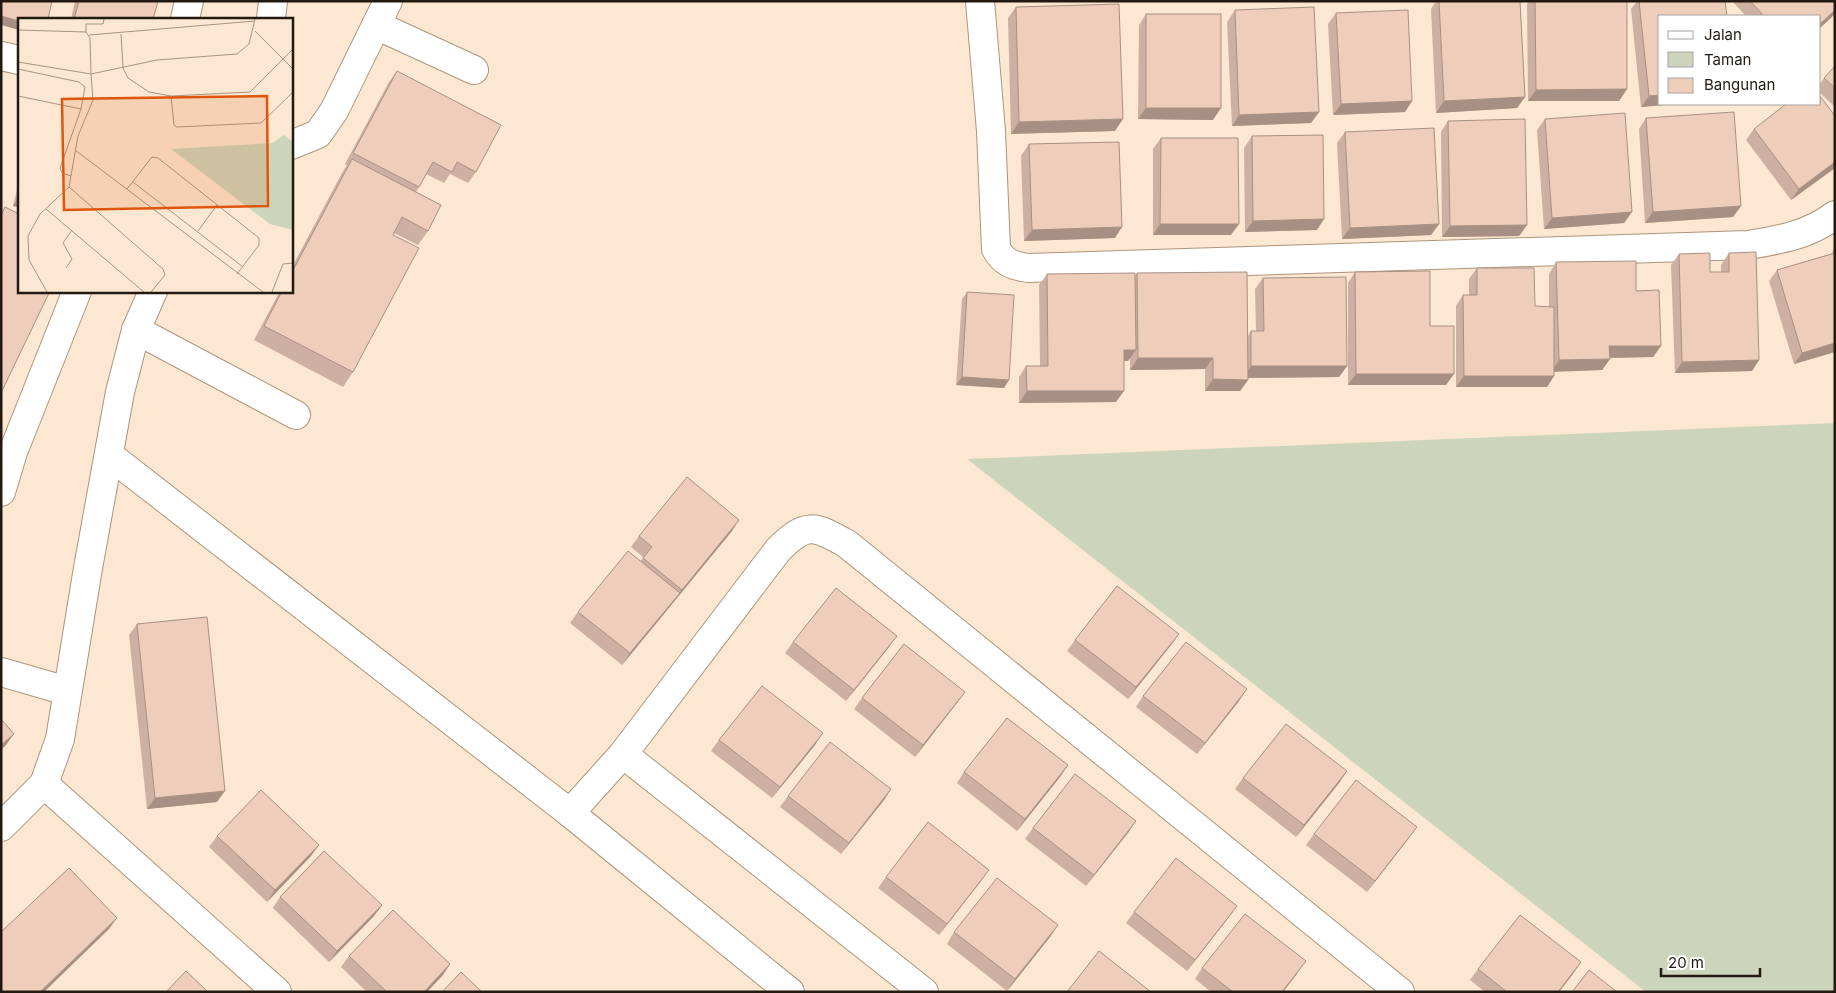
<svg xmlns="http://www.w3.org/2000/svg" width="1836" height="993" viewBox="0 0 1836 993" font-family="Inter,sans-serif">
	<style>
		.green { fill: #ccd4bc }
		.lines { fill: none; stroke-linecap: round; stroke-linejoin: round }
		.minor-casing { stroke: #ad957c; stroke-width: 30 }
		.minor { stroke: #fff; stroke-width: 28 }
		.wall { fill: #cdb0a1 }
		.shaded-wall { fill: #a79083 }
		.building { fill: #eecdbb; stroke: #a79083 }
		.inset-road { fill: none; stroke: #a59584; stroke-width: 1 }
		.view { fill: #de560c; fill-opacity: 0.15; stroke: #de560c; stroke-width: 2.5 }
		.inset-edge { fill: none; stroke: #221910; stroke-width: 2.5 }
	</style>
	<rect width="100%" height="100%" fill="#fce7d2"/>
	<path class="green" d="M1835 423V992H1646L967 459Z"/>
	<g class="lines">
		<defs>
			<g id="minor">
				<path d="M980 1 991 131 996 249C1003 262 1013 266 1028 268L1748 245C1779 240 1809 235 1835 215"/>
				<path d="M185 19 189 1"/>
				<path d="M271 19 273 1"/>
				<path d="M376 25 474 70"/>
				<path d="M1 56 19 60"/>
				<path d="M291 145 318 134 334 111 388 1"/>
				<path d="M136 330 296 415"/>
				<path d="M109 455 570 813 790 992"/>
				<path d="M1 492 13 452 77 291"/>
				<path d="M1 672 67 691"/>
				<path d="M623 754 924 992"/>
				<path d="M44 784 60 739 88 568 120 392 136 330 153 291"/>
				<path d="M570 813 623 754 778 550C806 522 814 525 847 544L1400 992"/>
				<path d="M1 827 44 784 277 992"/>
			</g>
		</defs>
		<use href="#minor" class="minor-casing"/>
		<use href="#minor" class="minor"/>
	</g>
	<g class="wall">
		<path d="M75 1H158L153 19H71Z"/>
		<path d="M1436 1H1520L1525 97 1517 108 1436 113 1431 9Z"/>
		<path d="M1529 1H1535L1627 89 1619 101H1528L1527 4Z"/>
		<path d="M1637 1H1725L1660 104H1677L1641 107 1631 9Z"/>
		<path d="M1732 1H1835V14L1820 28V16H1746Z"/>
		<path d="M1016 7 1115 131 1011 134 1008 18Z"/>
		<path d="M1235 10 1319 112 1311 123 1232 126 1227 22Z"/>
		<path d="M1336 13 1412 101 1405 112 1333 115 1328 24Z"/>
		<path d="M1146 14 1213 120 1138 119 1139 25Z"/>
		<path d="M1835 66V107L1820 93V84L1824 78Z"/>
		<path d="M397 71 476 172 468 183 450 174 444 183 426 174 416 192 428 231 418 245 394 233 353 372 343 387 254 340 280 291H291V269L342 173 347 165 345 164 389 82Z"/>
		<path d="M1835 116V168L1791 200 1746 140 1754 129Z"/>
		<path d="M1646 118 1741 206 1733 217 1645 223 1639 129Z"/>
		<path d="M1545 119 1632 212 1624 223 1544 229 1537 130Z"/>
		<path d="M1448 121 1527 225 1519 236 1442 237 1441 132Z"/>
		<path d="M1345 132 1439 224 1431 235 1342 239 1337 143Z"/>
		<path d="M1252 136 1317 230 1245 232 1244 148Z"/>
		<path d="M1161 138 1231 235H1153V149Z"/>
		<path d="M1029 144 1115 238 1024 241 1021 156Z"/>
		<path d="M19 182V207L13 206Z"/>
		<path d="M1835 248V352L1794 364 1769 281 1777 270 1834 253 1832 252Z"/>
		<path d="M1729 253 1759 360 1752 371 1675 373 1671 265 1679 254 1710 272H1721V265Z"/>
		<path d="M1556 262 1636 291 1661 346 1653 357 1610 358V359L1602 370 1554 371V376L1547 387H1456V306L1463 295H1469V279L1477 268 1535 306 1549 307V274Z"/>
		<path d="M1355 272 1430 326 1446 385H1348V283Z"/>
		<path d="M1137 273 1248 336 1251 331H1256L1255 289 1263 278 1347 366 1339 377 1248 378V380L1240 391H1205V369L1130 370V358L1128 361H1124L1116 402 1019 403V377L1026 366H1040L1039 285 1047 274 1135 276Z"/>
		<path d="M967 292 1004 388 956 385 962 299Z"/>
		<path d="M732 531 622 665 570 623 578 612 641 561 643 557 631 547 639 536Z"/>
		<path d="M137 624 217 802 147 809 129 635Z"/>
		<path d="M1179 634 1171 645 1128 699 1067 651 1075 640Z"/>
		<path d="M793 642 889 647 846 701 785 653Z"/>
		<path d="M965 692 915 757 854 709 862 698Z"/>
		<path d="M1143 696 1239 701 1197 754 1136 707Z"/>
		<path d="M719 740 815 745 772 798 711 751Z"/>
		<path d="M1068 765 1060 777 1017 831 957 783 964 772Z"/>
		<path d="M1347 771 1339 783 1296 837 1235 789 1243 778Z"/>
		<path d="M891 789 884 800 841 854 780 807 788 796Z"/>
		<path d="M1136 821 1086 886 1025 839 1033 828Z"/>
		<path d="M1314 834 1409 838 1367 892 1306 845Z"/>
		<path d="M217 836 311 856 267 902 209 847Z"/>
		<path d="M886 877 981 881 939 935 878 888Z"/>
		<path d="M280 897 382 905 374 916 329 962 273 908Z"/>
		<path d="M1134 912 1229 917 1187 971 1126 923Z"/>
		<path d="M954 932 1050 937 1007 991 947 944Z"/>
		<path d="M349 956 443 975 427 992H367L341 967Z"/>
		<path d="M1202 968 1298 973 1283 992H1211L1195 979Z"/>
		<path d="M1478 969 1573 974 1559 992H1485L1470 980Z"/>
	</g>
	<g class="shaded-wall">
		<path d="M1835 10V14L1820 28V24Z"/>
		<path d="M1 16 19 21V30L1 25Z"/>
		<path d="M1627 89 1619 101H1528L1536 90Z"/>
		<path d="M1660 95V104H1677L1641 107 1649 96Z"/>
		<path d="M1525 97 1517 108 1436 113 1444 101Z"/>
		<path d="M1412 101 1405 112 1333 115 1341 104Z"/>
		<path d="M1146 108H1221L1213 120 1138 119Z"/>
		<path d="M1319 112 1311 123 1232 126 1239 115Z"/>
		<path d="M1123 119 1115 131 1011 134 1019 122Z"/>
		<path d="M1835 162V168L1791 200 1799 189Z"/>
		<path d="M18 198H19V207L13 206Z"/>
		<path d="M1741 206 1733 217 1645 223 1653 212Z"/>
		<path d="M1632 212 1624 223 1544 229 1552 218Z"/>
		<path d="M1324 219 1317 230 1245 232 1253 221Z"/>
		<path d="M1160 224H1239L1231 235H1153Z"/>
		<path d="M1439 224 1431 235 1342 239 1350 228Z"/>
		<path d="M1527 225 1519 236 1442 237 1450 226Z"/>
		<path d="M1122 227 1115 238 1024 241 1032 230Z"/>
		<path d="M1835 343V352L1794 364 1802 353Z"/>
		<path d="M1609 346H1661L1653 357 1602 358Z"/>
		<path d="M1124 350H1136L1128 361H1116Z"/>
		<path d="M1138 358H1213L1205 369 1130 370Z"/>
		<path d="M1610 359 1602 370 1551 372 1559 360Z"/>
		<path d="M1759 360 1752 371 1675 373 1682 362Z"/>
		<path d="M1251 366H1347L1339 377 1243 378Z"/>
		<path d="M1356 374H1454L1446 385H1348Z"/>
		<path d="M1464 376H1554L1547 387H1456Z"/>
		<path d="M962 377 1009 380 1004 388 956 385Z"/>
		<path d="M1213 379 1248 380 1240 391H1205Z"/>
		<path d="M1027 391H1124L1116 402 1019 403Z"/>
		<path d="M739 520 732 531 622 665 630 653Z"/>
		<path d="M1179 634 1171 645 1128 699 1136 687Z"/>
		<path d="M897 636 889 647 846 701 854 690Z"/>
		<path d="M1247 689 1239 701 1197 754 1205 743Z"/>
		<path d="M965 692 957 703 915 757 923 745Z"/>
		<path d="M823 733 815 745 772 798 780 787Z"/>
		<path d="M14 734 6 745 1 750V745Z"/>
		<path d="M1068 765 1060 777 1017 831 1025 819Z"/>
		<path d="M1347 771 1339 783 1296 837 1304 825Z"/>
		<path d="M891 789 884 800 841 854 849 843Z"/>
		<path d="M225 791 217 802 147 809 155 798Z"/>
		<path d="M1136 821 1128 833 1086 886 1094 875Z"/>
		<path d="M1417 827 1409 838 1367 892 1375 881Z"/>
		<path d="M319 845 311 856 267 902 275 890Z"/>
		<path d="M989 870 981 881 939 935 947 924Z"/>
		<path d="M382 905 374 916 329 962 337 951Z"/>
		<path d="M1237 906 1229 917 1187 971 1195 960Z"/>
		<path d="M117 918 109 929 44 992H40Z"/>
		<path d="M1058 925 1050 937 1007 991 1015 979Z"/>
		<path d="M1306 961 1283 992H1282Z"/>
		<path d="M1581 962 1573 974 1559 992H1558Z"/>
		<path d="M450 964 443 975 427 992H424Z"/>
	</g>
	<g class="building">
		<path d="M1 1H52L48 19H19V21L1 16Z"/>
		<path d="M79 1H158L153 19H74Z"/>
		<path d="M1439 1H1520L1525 97 1444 101Z"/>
		<path d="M1535 1H1627V89L1536 90Z"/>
		<path d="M1639 1H1725L1727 16H1660V95L1649 96Z"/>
		<path d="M1750 1H1835V10L1820 24V16H1764Z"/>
		<path d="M1119 4 1123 119 1019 122 1016 7Z"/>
		<path d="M1314 7 1319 112 1239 115 1235 10Z"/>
		<path d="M1408 10 1412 101 1341 104 1336 13Z"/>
		<rect x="1146" y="14" width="75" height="94"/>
		<path d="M1835 66V88L1824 78Z"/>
		<path d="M397 71 501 125 476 172 457 162 452 172 433 162 419 187 353 153Z"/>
		<path d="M1820 96 1835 116V162L1799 189 1754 129 1786 104H1820Z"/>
		<path d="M1734 112 1741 206 1653 212 1646 118Z"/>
		<path d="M1625 113 1632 212 1552 218 1545 119Z"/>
		<path d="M1525 119 1527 225 1450 226 1448 121Z"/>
		<path d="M1434 128 1439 224 1350 228 1345 132Z"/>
		<path d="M1323 135 1324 219 1253 221 1252 136Z"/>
		<path d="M1161 138H1238L1239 224H1160Z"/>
		<path d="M1119 142 1122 227 1032 230 1029 144Z"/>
		<path d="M352 159 441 205 428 231 402 217 393 235 419 248 353 372 264 326 282 291H291V274Z"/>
		<path d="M5 207 19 214V291H50L1 393V215Z"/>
		<path d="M1756 252 1759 360 1682 362 1679 254 1710 253V272H1729V253Z"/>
		<path d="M1835 253V343L1802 353 1777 270Z"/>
		<path d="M1636 261V291L1659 290 1661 346H1609L1610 359 1559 360 1556 262Z"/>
		<path d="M1477 268H1534L1535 306 1554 307V376H1464L1463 295H1477Z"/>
		<path d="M1430 271V326H1454V374H1356L1355 272Z"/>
		<path d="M1247 272 1248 380 1213 379V358H1138L1137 273Z"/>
		<path d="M1135 273 1136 350H1124V391H1027L1026 366H1048L1047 274Z"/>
		<path d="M1346 277 1347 366H1251V331H1264L1263 278Z"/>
		<path d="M967 292 1014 295 1009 380 962 377Z"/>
		<path d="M687 477 739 520 682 590 643 558 652 547 639 536Z"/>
		<path d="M628 551 680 593 630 653 578 612Z"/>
		<path d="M1117 586 1179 634 1136 687 1075 640Z"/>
		<path d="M836 588 897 636 854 690 793 642Z"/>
		<path d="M207 617 225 791 155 798 137 624Z"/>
		<path d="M1186 642 1247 689 1205 743 1143 696Z"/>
		<path d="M904 644 965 692 923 745 862 698Z"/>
		<path d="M762 686 823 733 780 787 719 740Z"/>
		<path d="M1007 718 1068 765 1025 819 964 772Z"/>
		<path d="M1 719 14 734 1 745Z"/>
		<path d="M1286 724 1347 771 1304 825 1243 778Z"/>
		<path d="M830 742 891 789 849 843 788 796Z"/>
		<path d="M1075 774 1136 821 1094 875 1033 828Z"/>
		<path d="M1356 780 1417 827 1375 881 1314 834Z"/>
		<path d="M261 790 319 845 275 890 217 836Z"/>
		<path d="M928 822 989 870 947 924 886 877Z"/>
		<path d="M324 851 382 905 337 951 280 897Z"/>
		<path d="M1176 858 1237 906 1195 960 1134 912Z"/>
		<path d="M69 868 117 918 40 992H1V932Z"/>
		<path d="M997 878 1058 925 1015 979 954 932Z"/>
		<path d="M393 910 450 964 424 992H387L349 956Z"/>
		<path d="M1245 914 1306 961 1282 992H1233L1202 968Z"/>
		<path d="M1520 915 1581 962 1558 992H1507L1478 969Z"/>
		<path d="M1099 951 1151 992H1067Z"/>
		<path d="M1589 970 1617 992H1572Z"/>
		<path d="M186 971 208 992H166Z"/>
		<path d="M461 972 482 992H442Z"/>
	</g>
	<g transform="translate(18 18)">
		<rect width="275" height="275" fill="#fce7d2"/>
		<path d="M266 117 275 124V212L252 206 153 131 254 125Z" fill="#ccd4bc"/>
		<path class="inset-road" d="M0 12 68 14 72 20 73 56 139 42 219 36 231 26 237 1M237 13 275 51M68 14V6H85L86 1M103 16 105 50 110 60 131 74 153 78 232 74 275 31M71 17 237 3M0 44 73 56 75 82 60 118 51 169M0 51 61 64 67 69 63 91 42 150 44 155 53 158M0 78 63 91M153 78 156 107 159 109 243 105 275 74M57 132 245 274M115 164 225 249M109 171 134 139 140 140 241 220V227L219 256M28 191 126 274M180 213 199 187M48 250 54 241 45 225 54 212M29 274 11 242 10 218 22 196 51 169 145 251 147 257 133 274M254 274 265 246 275 245"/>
		<path class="view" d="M249 78 250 188 46 192 44 81Z"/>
		<rect width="275" height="275" class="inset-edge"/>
	</g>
	<rect width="1836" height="993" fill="none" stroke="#221910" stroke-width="5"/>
	<rect x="1658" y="15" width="162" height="90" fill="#ffffff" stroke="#a7a39f"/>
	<rect x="1668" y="31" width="25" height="8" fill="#ffffff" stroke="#a7a39f"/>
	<text x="1704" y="40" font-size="15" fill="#221910">Jalan</text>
	<rect x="1668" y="52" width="25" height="15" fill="#ccd4bc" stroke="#a7a39f"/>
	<text x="1704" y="65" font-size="15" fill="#221910">Taman</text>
	<rect x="1668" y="78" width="25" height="15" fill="#eecdbb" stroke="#a7a39f"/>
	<text x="1704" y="90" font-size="15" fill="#221910">Bangunan</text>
	<path d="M1661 968v8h99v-8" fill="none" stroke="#221910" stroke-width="2.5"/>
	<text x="1668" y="968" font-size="15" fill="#221910" stroke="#ffffff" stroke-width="4" paint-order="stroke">20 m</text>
</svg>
